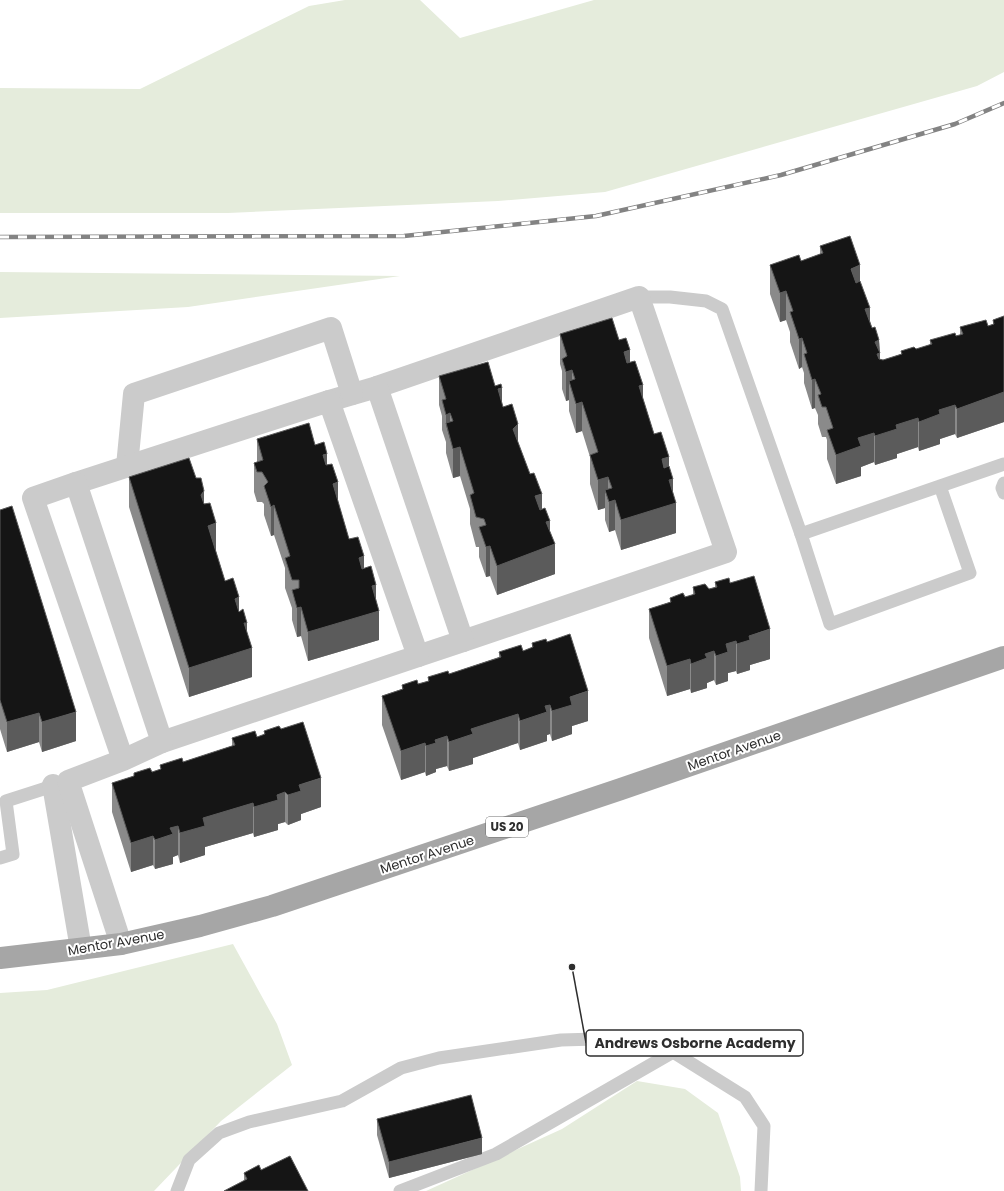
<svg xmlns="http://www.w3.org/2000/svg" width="1004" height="1191" viewBox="0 0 1004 1191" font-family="Poppins,sans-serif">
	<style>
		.green { fill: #e5ecdc }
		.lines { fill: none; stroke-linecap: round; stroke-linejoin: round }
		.lane { stroke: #cbcbcb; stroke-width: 13 }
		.street { stroke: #cbcbcb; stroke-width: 22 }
		.primary { stroke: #a6a6a6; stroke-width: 22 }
		.rail-casing { stroke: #838383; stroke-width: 4.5 }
		.rail { stroke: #fff; stroke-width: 3; stroke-dasharray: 9; stroke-linecap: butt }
		.wall { fill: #8a8a8a }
		.shaded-wall { fill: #5b5b5b }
		.building { fill: #151515; stroke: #5b5b5b }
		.labels { text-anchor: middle; stroke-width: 4; stroke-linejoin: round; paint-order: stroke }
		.shield { fill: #fff; stroke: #6d6d6d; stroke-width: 1 }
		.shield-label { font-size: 12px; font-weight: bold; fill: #2e2e2e }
		.street-label { font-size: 13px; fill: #2e2e2e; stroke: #fff }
		.leader { fill: none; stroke: #2e2e2e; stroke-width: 1.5 }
		.callout-dot { fill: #2e2e2e; stroke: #fff; stroke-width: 1.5 }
		.callout { fill: #fff; stroke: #2e2e2e; stroke-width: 1.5 }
		.callout-label { font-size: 14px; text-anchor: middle; font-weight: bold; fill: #2e2e2e }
	</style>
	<rect width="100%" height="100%" fill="#fff"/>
	<g class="green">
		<path d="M345 0H420L460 38 594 0H1004V72L977 86 605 192 498 201 228 213H0V88L140 89 309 6Z"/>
		<path d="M0 272 400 276 188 307 0 318Z"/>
		<path d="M233 944 277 1024 292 1065 221 1121 154 1191H0V993L47 990Z"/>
		<path d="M637 1081 685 1089 718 1113 740 1177 741 1191H426L562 1129Z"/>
	</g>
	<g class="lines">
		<g class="lane">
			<path d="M639 297H670L706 301 722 309 801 534"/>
			<path d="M1004 483 1002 488 1004 493"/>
			<path d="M940 486 970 573 830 624 801 534 1004 464"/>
			<path d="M0 858 13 854 6 801 59 784"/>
			<path d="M177 1191 189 1160 219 1133 249 1122 342 1101 401 1068 439 1058 561 1040 632 1038 673 1052 745 1097 764 1126 761 1191"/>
			<path d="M400 1191 496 1154 673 1052"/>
		</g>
		<g class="street">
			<path d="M377 387 639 297 726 552 463 641"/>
			<path d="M329 401 377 387 463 641 418 656"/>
			<path d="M127 466 134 394 331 328 352 394"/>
			<path d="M76 483 329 401 418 656 162 742"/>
			<path d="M53 785 81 949"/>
			<path d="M121 944 68 781 123 760 33 498 76 483 162 742 123 760"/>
		</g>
		<path class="primary" d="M0 958 121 944 200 926 272 906 621 789 1004 657"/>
		<defs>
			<path id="rail" d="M0 237 404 236 596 216 781 175 955 124 1004 103"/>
		</defs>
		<use href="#rail" class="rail-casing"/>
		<use href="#rail" class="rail"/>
	</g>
	<g class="wall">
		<path d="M820 246 860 282 870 321 872 328 879 340 880 359 883 360 901 354V351L916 349 930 345V340L960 335V327L988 326 993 324V320L1004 316V422L957 438 955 434 940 439V444L919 451 918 447 897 454V458L875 465 874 462 861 467V476L836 484 827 459V440L826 437H822L818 424V415L815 408 812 409 804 383V373L802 367 799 369 790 342V332L786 320 780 322 770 294V265L801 261 820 254Z"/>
		<path d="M560 334 619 340 630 362 643 399 654 434 669 466 673 493 676 533 621 550 615 530 609 532 605 520V508L598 510 590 484V457L582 431 576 433 569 411V400L566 401 562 389V371L560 364Z"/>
		<path d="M439 376 495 386 503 407 518 443 550 532 555 574 497 595 490 576 486 577 479 557V547H476L470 524V509L460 476 453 478 446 453V442L442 430V416L439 405Z"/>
		<path d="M257 439 315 445 327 465 349 539 364 568 376 600 379 640 308 661 301 636 297 637 292 620V608L285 588V568L274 535 271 536 264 515V504L262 502H257L254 492V463L257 462Z"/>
		<path d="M129 477 196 478 204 504 216 552 225 581 239 612 247 633 252 677 189 697 129 507Z"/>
		<path d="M0 510 76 741 42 752 39 742 7 752 0 729Z"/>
		<path d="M715 582 730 583 770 659 750 665V670L737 674 736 671 728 673V681L716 685 714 680 707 683V688L691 693 690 689 667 696 649 638V609L670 602V598L685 597 693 595V587L709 589 715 587Z"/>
		<path d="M547 642 588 721 572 726V734L552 741 550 734 547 735V741L520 750 518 743 473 758V764L449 771 447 766 436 769V772L426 776 425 772 401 780 382 725V696L402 689V685L418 684 428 681V677L449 674 499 657V652L523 651 532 648V643Z"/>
		<path d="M264 731 321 807 301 814V820L288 825 285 822 278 824V830L254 837 253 833 205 847V855L180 863 178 855 173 857V864L155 869 153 865 131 872 112 812V783L134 776V773L152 772 232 746V738L257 737 264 735Z"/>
		<path d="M377 1119 482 1154 389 1178 377 1135Z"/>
		<path d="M261 1170 244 1181V1173Z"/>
	</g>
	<g class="shaded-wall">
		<path d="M860 265V295L851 269Z"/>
		<path d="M786 291V320L780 322V293Z"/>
		<path d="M870 308V337L865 309Z"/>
		<path d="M802 338V367L799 369V339Z"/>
		<path d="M879 340 880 353V383L875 342Z"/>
		<path d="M630 350V380L624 352Z"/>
		<path d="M572 370V392L569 381V400L566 401V372Z"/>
		<path d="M815 379V408L812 409V380Z"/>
		<path d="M643 385V415L639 386Z"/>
		<path d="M502 388V417L498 389Z"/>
		<path d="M1004 392V422L957 438V409Z"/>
		<path d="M582 402V431L576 433V404Z"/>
		<path d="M955 405V434L940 439V444L919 451V422L939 410Z"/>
		<path d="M450 413V439L446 425V415Z"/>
		<path d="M918 418V447L897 454V458L875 465V436L896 425Z"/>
		<path d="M518 424V454L513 429Z"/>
		<path d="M874 433V462L861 467V476L836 484V455L858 438Z"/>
		<path d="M460 447V476L453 478V449Z"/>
		<path d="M327 454V483L323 455Z"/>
		<path d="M669 457V486L662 459Z"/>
		<path d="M608 477V500L605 490V508L598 510V480Z"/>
		<path d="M673 479V504L676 503V533L621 550V520L669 480Z"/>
		<path d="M338 482V511L333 484Z"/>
		<path d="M204 491V521L201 495Z"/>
		<path d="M542 494V523L535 496Z"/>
		<path d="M615 500V530L609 532V502Z"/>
		<path d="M274 505V535L271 536V507Z"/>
		<path d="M550 521V546L555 544V574L497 595V566L546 522Z"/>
		<path d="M216 523V553L208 526Z"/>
		<path d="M490 546V576L486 577V547Z"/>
		<path d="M364 556V586L359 558Z"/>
		<path d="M376 585V612L379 611V640L308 661V632L372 586Z"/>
		<path d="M239 597V627L235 599Z"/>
		<path d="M301 607V636L297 637V608Z"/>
		<path d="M244 623H247V649L252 648V677L189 697V668Z"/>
		<path d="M770 629V659L750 665V670L737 674V644L749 636Z"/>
		<path d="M736 641V671L728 673V681L716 685V656L726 644Z"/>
		<path d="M714 651V680L707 683V688L691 693V664L705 654Z"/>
		<path d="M690 659V689L667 696V666Z"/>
		<path d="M588 691V721L572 726V734L552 741V711L570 697Z"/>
		<path d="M550 705V734L547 735V741L520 750V721L545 706Z"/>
		<path d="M76 712V741L42 752V722Z"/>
		<path d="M39 713V742L7 752V722Z"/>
		<path d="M518 714V743L473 758V764L449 771V742L471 729Z"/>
		<path d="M447 736V766L436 769V772L426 776V746L435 740Z"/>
		<path d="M425 743V772L401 780V751Z"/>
		<path d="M321 778V807L301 814V820L288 825V795L299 785Z"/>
		<path d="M285 792V822L278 824V830L254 837V807L277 795Z"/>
		<path d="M253 803V833L205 847V855L180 863V833L203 818Z"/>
		<path d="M178 826V855L173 857V864L155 869V840L170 828Z"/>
		<path d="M153 836V865L131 872V843Z"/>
		<path d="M482 1138V1154L389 1178V1162Z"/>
	</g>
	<g class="building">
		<path d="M850 236 860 265 851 269 856 283 860 281 870 308 865 309 872 328 875 327 879 340 875 342 880 353 877 354 879 359 883 360 902 354 901 351 914 347 916 349 932 344 930 340 955 333 956 336 963 334 960 327 986 320 988 326 994 324 993 320 1004 316V392L957 409 955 405 939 410 940 414 919 422 918 418 896 425 897 429 875 436 874 433 858 438 861 446 836 455 827 430 833 428 826 407H822L818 395 821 394 815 379 812 380 804 354 807 353 802 338 799 339 790 312 793 311 786 291 780 293 770 265 799 255 801 261 823 253 820 246Z"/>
		<path d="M612 318 619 340 626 338 630 350 624 352 627 363 635 361 643 385 639 386 654 434 661 432 669 457 662 459 664 468 669 466 673 479 669 480 676 503 621 520 615 500 609 502 605 490 612 488 608 477 598 480 590 455 598 452 582 402 576 404 569 381 575 379 572 370 566 372 562 359 567 356 560 334Z"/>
		<path d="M488 362 495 386 501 384 502 388 498 389 503 407 512 404 518 424 513 429 530 474 534 473 542 494 535 496 540 510 545 508 550 521 546 522 555 544 497 566 490 546 486 547 479 527 486 525 484 519 476 517 470 495 474 493 460 447 453 449 446 423 453 421 450 413 446 415 442 400 446 399 439 376Z"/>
		<path d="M309 423 315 445 324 442 327 454 323 455 326 465 332 464 338 482 333 484 349 539 358 537 364 556 359 558 362 569 371 566 376 585 372 586 379 611 308 632 301 607 297 608 292 590 299 588V580H292L285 558 290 556 274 505 271 507 264 486 268 482 262 472H257L254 463 263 460 257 439Z"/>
		<path d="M189 458 196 478H201L204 491 201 495 204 504 210 503 216 523 208 526 225 581 233 578 239 597 235 599 239 612 243 609 247 623H244L252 648 189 668 129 477Z"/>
		<path d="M12 506 76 712 42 722 39 713 7 722 0 700V510Z"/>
		<path d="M754 576 770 629 749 636 750 640 737 644 736 641 726 644 728 652 716 656 714 651 705 654 707 658 691 664 690 659 667 666 649 609 671 602 670 598 683 593 685 597 695 594 693 587 705 584 709 589 717 587 715 582 729 578 730 583Z"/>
		<path d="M570 634 588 691 570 697 572 705 552 711 550 705 545 706 547 712 520 721 518 714 471 729 473 734 449 742 447 736 435 740 436 743 426 746 425 743 401 751 382 696 403 689 402 685 417 680 418 684 429 681 428 677 448 671 449 674 501 657 499 652 521 645 523 651 533 647 532 643 546 639 547 642Z"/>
		<path d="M303 722 321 778 299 785 301 791 288 795 285 792 277 795 278 800 254 807 253 803 203 818 205 826 180 833 178 826 170 828 173 834 155 840 153 836 131 843 112 783 134 776V773L150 768 152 772 161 769 160 765 182 758 183 762 235 745 232 738 255 731 257 737 265 734 264 731 279 726 281 729Z"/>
		<path d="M471 1095 482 1138 389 1162 377 1119Z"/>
		<path d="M290 1156 308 1191H224L247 1179 244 1173 259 1165 261 1170Z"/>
	</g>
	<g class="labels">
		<rect class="shield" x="486" y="817" width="42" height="20" rx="3"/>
		<g class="shield-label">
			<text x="507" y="831">US 20</text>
		</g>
		<g class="street-label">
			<text transform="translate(734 750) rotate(-19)" y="5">Mentor Avenue</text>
			<text transform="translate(427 854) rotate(-18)" y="5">Mentor Avenue</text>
			<text transform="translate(116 942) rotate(-10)" y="5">Mentor Avenue</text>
		</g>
	</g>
	<path class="leader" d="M572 967L586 1043"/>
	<circle class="callout-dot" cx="572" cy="967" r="4"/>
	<rect class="callout" x="586" y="1030" width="217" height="26" rx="4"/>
	<g class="callout-label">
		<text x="695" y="1048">Andrews Osborne Academy</text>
	</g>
</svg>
